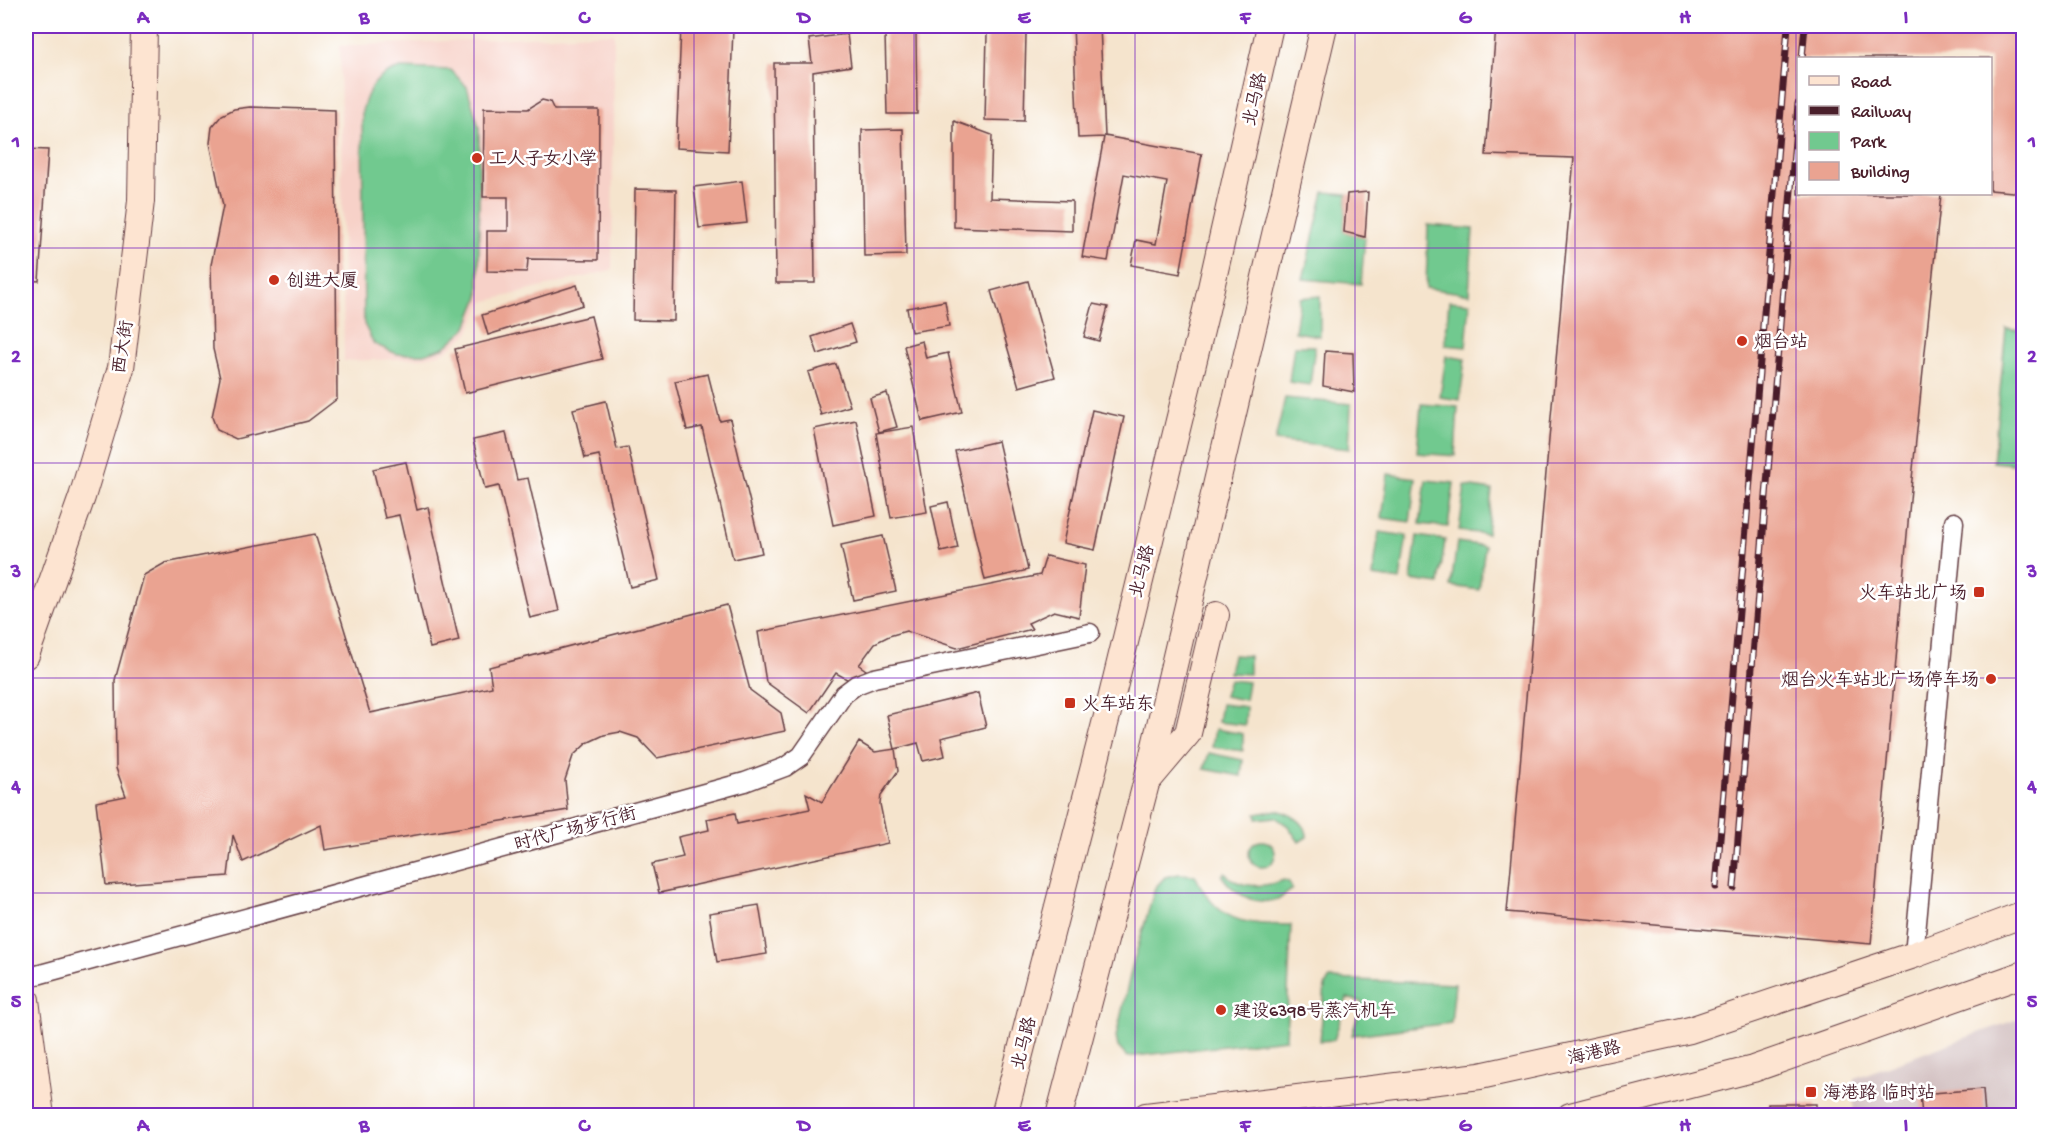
<svg xmlns="http://www.w3.org/2000/svg" width="2049" height="1141" viewBox="0 0 2049 1141" font-family="'Gochi Hand','LXGW WenKai TC',sans-serif">
	<style>
		.built { fill: #f7d1c8 }
		.industrial { fill: #d2bfc0 }
		.green { fill: #71c98f; stroke: #5e745d; stroke-width: 1.5 }
		.building { fill: #eaa391 }
		.lines { fill: none; stroke-linecap: round; stroke-linejoin: round }
		.street-casing { stroke: #643d43; stroke-width: 21 }
		.secondary-casing { stroke: #643d43; stroke-width: 28 }
		.street { stroke: #fff; stroke-width: 18 }
		.secondary { stroke: #fde4d1; stroke-width: 26 }
		.rail-casing { stroke: #4a1f2b; stroke-width: 7 }
		.rail { stroke: #fff; stroke-width: 4.5; stroke-dasharray: 14; stroke-linecap: butt }
		.grid { fill: none; stroke: #7b2cbf; stroke-width: 1.5; stroke-opacity: 0.55 }
		.poi-dot { fill: #c8321e; stroke: #fff; stroke-width: 2 }
		.labels { text-anchor: middle; stroke-width: 5; stroke-linejoin: round; paint-order: stroke }
		.street-label { font-size: 18px; fill: #4a1f2b; stroke: #fff }
		.poi-label { font-size: 18px; fill: #4a1f2b; stroke: #fff; text-anchor: start }
		.neatline { fill: none; stroke: #7b2cbf; stroke-width: 2 }
		.grid-label { font-size: 20px; text-anchor: middle; font-weight: bold; fill: #7b2cbf }
	</style>
	<rect width="100%" height="100%" fill="#fff"/>
	<filter id="ink" filterUnits="userSpaceOnUse"><feTurbulence type="fractalNoise" baseFrequency=".0167" numOctaves="2"/><feDisplacementMap in="SourceGraphic" scale="12" xChannelSelector="R" yChannelSelector="G"/><feConvolveMatrix kernelMatrix="1 2 1 2 8 2 1 2 1" color-interpolation-filters="sRGB"/></filter>
	<filter id="wash" filterUnits="userSpaceOnUse"><feTurbulence type="fractalNoise" baseFrequency=".008" numOctaves="4" result="noise"/><feDisplacementMap in="SourceGraphic" scale="24" xChannelSelector="R" yChannelSelector="G"/><feGaussianBlur stdDeviation="1.35" result="paint"/><feColorMatrix in="noise" values="0 0 0 0 0 0 0 0 0 0 0 0 0 0 0 0 0 1.4 0 .05"/><feComposite in="paint" operator="in"/></filter>
	<g filter="url(#wash)">
		<rect width="100%" height="100%" fill="#f5e4cd"/>
		<path class="built" d="M614 33 612 270 483 302 468 334 444 352 425 358 344 361 340 46Z"/>
		<path class="industrial" d="M2023 1017V1115L1853 1116 1855 1078Z"/>
		<g class="green">
			<path d="M401 68 451 70 467 87 479 127V297L467 327 445 347 424 354H397L374 344 364 324 362 111C368 88 377 74 401 68Z"/>
			<path d="M1324 192 1347 194 1344 232 1365 237 1361 284 1303 279Z"/>
			<path d="M1428 225 1473 229 1469 294 1426 288Z"/>
			<path d="M1320 296V336L1295 332 1300 298Z"/>
			<path d="M1449 301 1470 303 1466 347 1445 345Z"/>
			<path d="M2006 329 2023 331V465L1993 462Z"/>
			<path d="M1294 346H1315L1310 385 1289 382Z"/>
			<path d="M1446 356 1465 359 1460 400 1440 397Z"/>
			<path d="M1285 398 1351 404 1349 449 1275 441Z"/>
			<path d="M1421 404 1458 407 1455 456 1417 453Z"/>
			<path d="M1388 474 1416 478 1410 522 1382 518Z"/>
			<path d="M1426 480 1454 483 1448 527 1420 524Z"/>
			<path d="M1465 486 1492 490 1487 534 1459 531Z"/>
			<path d="M1379 532 1407 536 1400 580 1373 576Z"/>
			<path d="M1417 536 1445 540 1439 584 1411 580Z"/>
			<path d="M1457 542 1485 546 1479 590 1451 586Z"/>
			<path d="M1233 655 1249 656V674L1229 673Z"/>
			<path d="M1229 680 1248 682 1245 700 1224 696Z"/>
			<path d="M1221 704 1246 707 1245 725 1218 722Z"/>
			<path d="M1215 729 1243 734V751L1212 747Z"/>
			<path d="M1209 753 1243 760 1241 776 1204 769Z"/>
			<path d="M1277 810C1290 814 1307 821 1307 837L1299 842 1288 826 1275 817 1257 819 1256 814Z"/>
			<circle cx="1262" cy="854" r="13"/>
			<path d="M1225 873C1240 890 1265 887 1284 880L1289 882 1292 889C1269 913 1238 899 1222 876Z"/>
			<path d="M1179 874 1195 875C1217 923 1243 924 1291 925L1286 1039 1127 1057 1118 1047 1116 1037 1132 967 1155 888 1165 877Z"/>
			<path d="M1330 979 1455 984 1451 1023 1352 1035 1362 1002 1347 998 1334 1040 1320 1041 1325 985Z"/>
		</g>
		<g id="blocks">
			<g class="building">
				<path d="M1073 26H1100L1105 136 1202 154 1180 274 1131 265 1136 240 1156 244 1167 182 1124 174 1108 261 1082 257 1104 137 1078 138Z"/>
				<path d="M1496 26H2024V193L1990 190V58H1798V194H1941L1911 489 1871 944 1507 912 1574 158 1486 155Z"/>
				<path d="M681 27 733 29 728 151 676 148Z"/>
				<path d="M987 33 1026 34 1024 121 985 120Z"/>
				<path d="M847 34 851 66 813 72 815 283H776L774 63H812L809 39Z"/>
				<path d="M885 34H916L917 114H887Z"/>
				<path d="M542 100 550 102 554 110H599L598 260 528 259 527 272 487 271V231H508V197H483L484 108 528 109Z"/>
				<path d="M250 107 335 110 337 399 308 421 236 439 217 430 212 417 220 378 213 349 211 265 223 206 210 143 212 127 222 115 234 109Z"/>
				<path d="M954 121 992 135 990 198 1072 201V231L954 227Z"/>
				<path d="M903 129 906 255 864 256 862 130Z"/>
				<path d="M26 149 48 150 39 281 26 280Z"/>
				<path d="M742 181 747 223 699 228 694 187Z"/>
				<path d="M635 189 676 190 674 321 633 320Z"/>
				<path d="M1368 192 1365 237 1344 232 1347 194Z"/>
				<path d="M1028 281 1055 377 1019 387 991 291Z"/>
				<path d="M577 285 583 305 488 335 482 315Z"/>
				<path d="M945 301 949 326 911 332 907 308Z"/>
				<path d="M1093 304 1108 307 1099 341 1084 337Z"/>
				<path d="M591 316 602 359 465 393 455 349Z"/>
				<path d="M850 324 856 342 818 354 812 337Z"/>
				<path d="M922 341 926 358 948 353 962 412 922 421 904 346Z"/>
				<path d="M1325 351 1353 353 1354 392 1323 386Z"/>
				<path d="M836 364 850 406 821 415 808 372Z"/>
				<path d="M708 374 720 421 730 419 762 553 733 559 702 427 687 430 675 381Z"/>
				<path d="M887 393 897 427 879 432 870 398Z"/>
				<path d="M606 401 617 449 628 447 659 580 630 587 599 455 585 458 573 409Z"/>
				<path d="M1092 410 1124 417 1095 550 1063 543Z"/>
				<path d="M26 419 29 426 27 438H26Z"/>
				<path d="M856 420 876 516 833 525 814 429Z"/>
				<path d="M913 427 927 512 891 518 876 433Z"/>
				<path d="M506 433 517 480 528 478 559 611 530 618 499 486 485 489 473 440Z"/>
				<path d="M998 441 1028 570 985 580 955 451Z"/>
				<path d="M406 462 417 510 428 507 459 641 430 648 399 515 385 518 373 469Z"/>
				<path d="M948 502 958 548 941 552 931 506Z"/>
				<path d="M315 534 370 713 492 687 489 667 727 605 750 690 781 713 785 731 657 758 638 738 620 732 604 735 587 743 573 756 565 780 568 810 325 850 321 825 243 862 233 835 228 876 106 885 96 802 126 796 116 768 115 680 144 575 165 563Z"/>
				<path d="M883 536 896 591 853 600 841 545Z"/>
				<path d="M1046 556 1085 565 1079 617 1054 611 1028 623 1032 629 957 648 906 631 889 636 875 643 859 665 866 670 854 683 836 673 809 713 766 682 758 632 1040 575Z"/>
				<path d="M978 693 986 727 941 738 945 756 923 761 918 743 895 749 887 715Z"/>
				<path d="M859 742 875 752 895 749 898 771 881 795 880 804 888 843 659 893 652 864 683 857 678 837 709 830 707 819 735 813 737 824 810 809 806 793 822 802Z"/>
				<path d="M759 905 767 954 717 962 709 913Z"/>
				<path d="M1983 1089 1985 1116H1922L1920 1094Z"/>
				<rect x="1768" y="1104" width="48" height="12"/>
			</g>
		</g>
	</g>
	<g filter="url(#ink)">
		<use href="#blocks" fill-opacity="0" stroke="#643d43" stroke-width="1.5"/>
		<g class="lines">
			<defs>
				<g id="street">
					<path d="M1914 955 1954 522"/>
					<path d="M26 978 745 782 785 767 801 756 844 694 856 685 874 678 1090 633"/>
				</g>
				<g id="secondary">
					<path d="M26 655 82 497 121 368 141 201 144 26"/>
					<path d="M1150 778 1188 733 1216 615"/>
					<path d="M26 1000 41 1116"/>
					<path d="M1004 1116 1107 716 1206 310 1270 26"/>
					<path d="M1059 1116 1147 780 1324 26"/>
					<path d="M1146 1116 1480 1076 1690 1030 1914 955 2024 914"/>
					<path d="M1570 1116 1753 1069 2024 974"/>
				</g>
			</defs>
			<use href="#street" class="street-casing"/>
			<use href="#secondary" class="secondary-casing"/>
			<use href="#street" class="street"/>
			<use href="#secondary" class="secondary"/>
			<defs>
				<g id="rail">
					<path d="M1802 58 1805 26"/>
					<path d="M1716 887 1788 26"/>
					<path d="M1734 888 1798 104"/>
				</g>
			</defs>
			<use href="#rail" class="rail-casing"/>
			<use href="#rail" class="rail"/>
		</g>
	</g>
	<path class="grid" d="M253 26V1116M474 26V1116M694 26V1116M914 26V1116M1135 26V1116M1355 26V1116M1575 26V1116M1796 26V1116M26 248H2024M26 463H2024M26 678H2024M26 893H2024"/>
	<g class="poi-dot">
		<circle cx="477" cy="158" r="6"/>
		<circle cx="274" cy="280" r="6"/>
		<circle cx="1742" cy="341" r="6"/>
		<rect x="1973" y="586" width="12" height="12" rx="3"/>
		<circle cx="1991" cy="679" r="6"/>
		<rect x="1064" y="697" width="12" height="12" rx="3"/>
		<circle cx="1221" cy="1010" r="6"/>
		<rect x="1805" y="1086" width="12" height="12" rx="3"/>
	</g>
	<g class="labels">
		<g class="street-label">
			<text transform="translate(1254 99) rotate(-77)" y="6">北马路</text>
			<text transform="translate(122 347) rotate(-81)" y="6">西大街</text>
			<text transform="translate(1141 571) rotate(-76)" y="6">北马路</text>
			<text transform="translate(575 828) rotate(-15)" y="6">时代广场步行街</text>
			<text transform="translate(1023 1043) rotate(-76)" y="6">北马路</text>
			<text transform="translate(1594 1052) rotate(-13)" y="6">海港路</text>
		</g>
		<g class="poi-label">
			<text x="489" y="164">工人子女小学</text>
			<text x="286" y="286">创进大厦</text>
			<text x="1754" y="347">烟台站</text>
			<text x="1967" y="598" text-anchor="end">火车站北广场</text>
			<text x="1979" y="685" text-anchor="end">烟台火车站北广场停车场</text>
			<text x="1082" y="709">火车站东</text>
			<text x="1233" y="1016">建设6398号蒸汽机车</text>
			<text x="1823" y="1098">海港路 临时站</text>
		</g>
	</g>
	<rect width="2049" height="1141" fill="none" stroke="#fff" stroke-width="66"/>
	<rect x="1797" y="57" width="195" height="138" fill="#ffffff" stroke="#b7a5aa" stroke-width="1.5"/>
	<rect x="1809" y="76" width="30" height="9" fill="#fde4d1" stroke="#b7a5aa" stroke-width="1.5"/>
	<text x="1851" y="87" font-size="18" fill="#4a1f2b">Road</text>
	<rect x="1809" y="106" width="30" height="9" fill="#4a1f2b" stroke="#b7a5aa" stroke-width="1.5"/>
	<text x="1851" y="117" font-size="18" fill="#4a1f2b">Railway</text>
	<rect x="1809" y="132" width="30" height="18" fill="#71c98f" stroke="#b7a5aa" stroke-width="1.5"/>
	<text x="1851" y="147" font-size="18" fill="#4a1f2b">Park</text>
	<rect x="1809" y="162" width="30" height="18" fill="#eaa391" stroke="#b7a5aa" stroke-width="1.5"/>
	<text x="1851" y="177" font-size="18" fill="#4a1f2b">Building</text>
	<rect x="33" y="33" width="1983" height="1075" class="neatline"/>
	<g class="grid-label">
		<text x="143" y="23">A</text>
		<text x="364" y="23">B</text>
		<text x="584" y="23">C</text>
		<text x="804" y="23">D</text>
		<text x="1024" y="23">E</text>
		<text x="1245" y="23">F</text>
		<text x="1465" y="23">G</text>
		<text x="1685" y="23">H</text>
		<text x="1906" y="23">I</text>
		<text x="16" y="147">1</text>
		<text x="2032" y="147">1</text>
		<text x="16" y="362">2</text>
		<text x="2032" y="362">2</text>
		<text x="16" y="577">3</text>
		<text x="2032" y="577">3</text>
		<text x="16" y="792">4</text>
		<text x="2032" y="792">4</text>
		<text x="16" y="1007">5</text>
		<text x="2032" y="1007">5</text>
		<text x="143" y="1131">A</text>
		<text x="364" y="1131">B</text>
		<text x="584" y="1131">C</text>
		<text x="804" y="1131">D</text>
		<text x="1024" y="1131">E</text>
		<text x="1245" y="1131">F</text>
		<text x="1465" y="1131">G</text>
		<text x="1685" y="1131">H</text>
		<text x="1906" y="1131">I</text>
	</g>
</svg>
